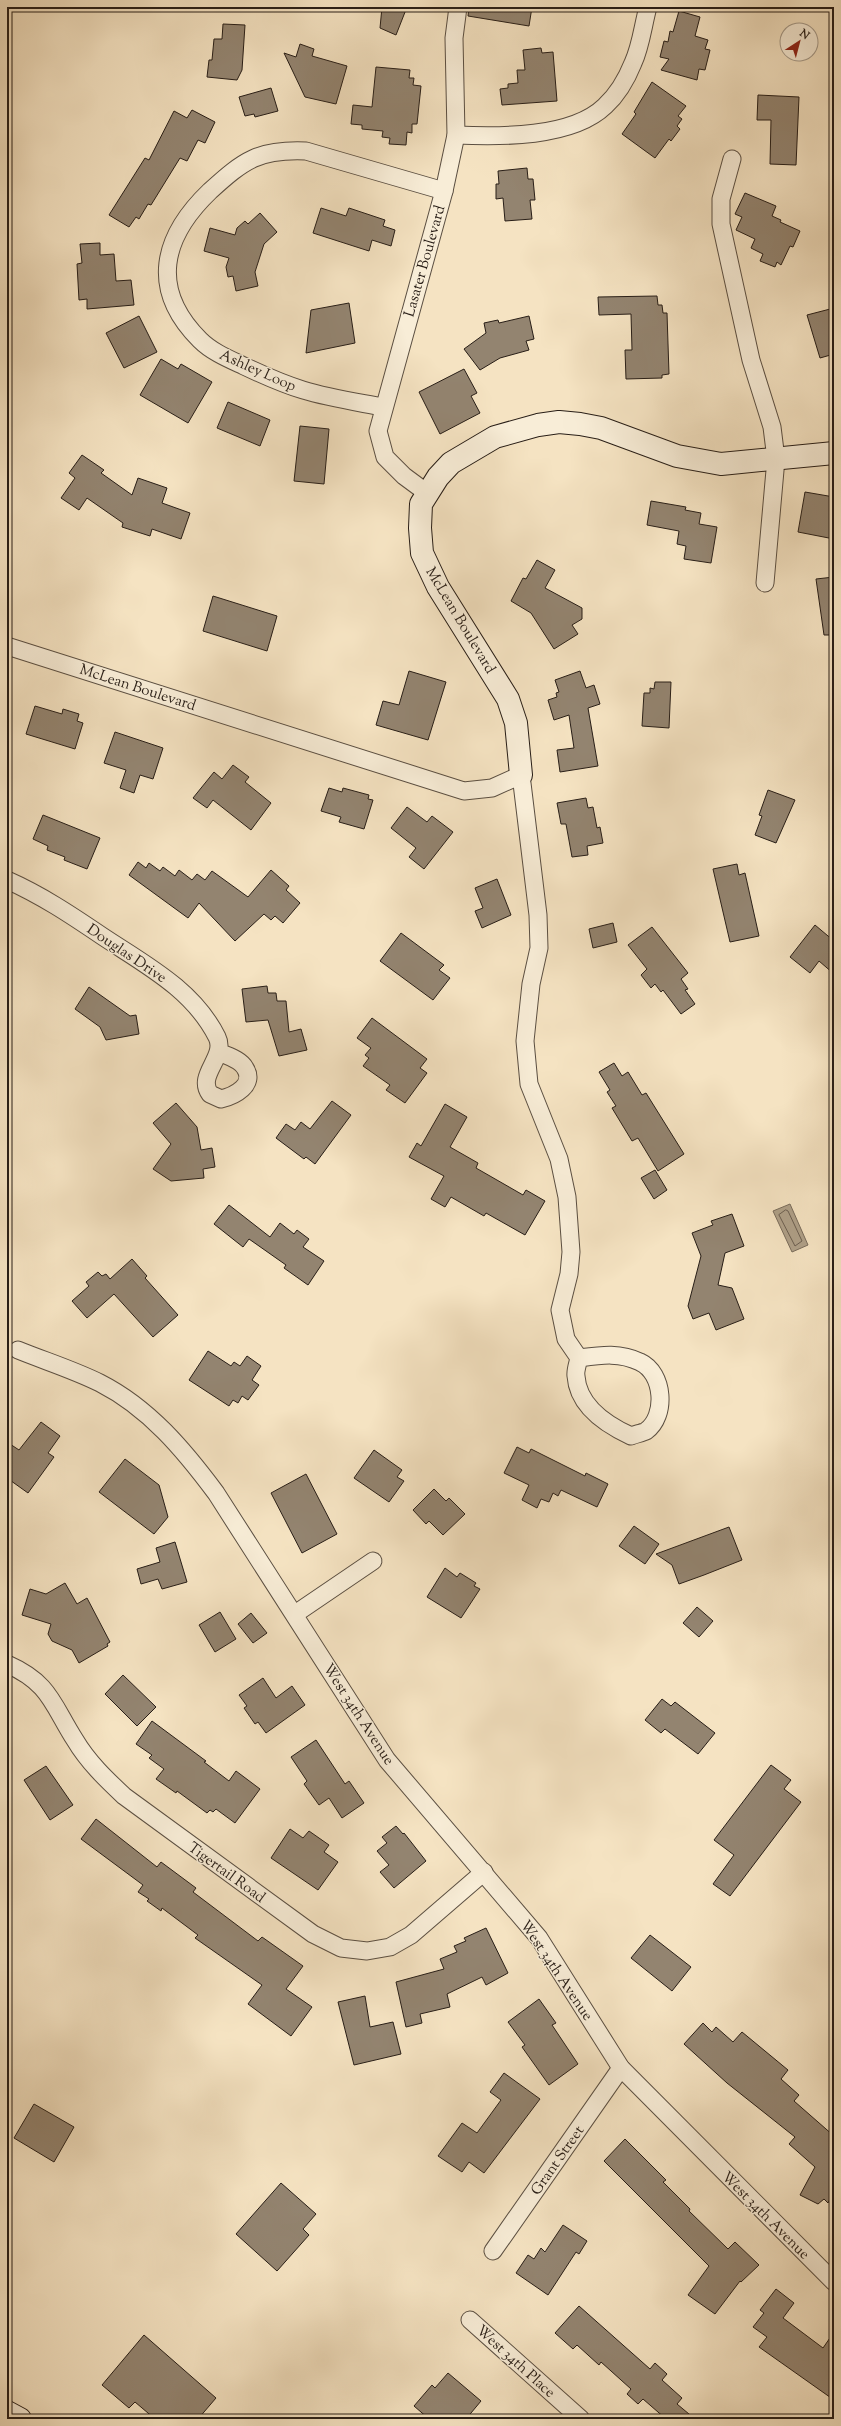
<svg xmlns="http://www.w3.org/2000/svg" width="841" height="2426" viewBox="0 0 841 2426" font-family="'Sorts Mill Goudy',serif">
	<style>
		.water { fill: #afa088; stroke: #796c5b }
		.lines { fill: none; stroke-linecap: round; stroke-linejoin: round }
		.shore { stroke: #6c5f50; stroke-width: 1 }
		.building { fill: #938470; stroke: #281e17 }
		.street-casing { stroke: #5b4f42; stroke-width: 19 }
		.secondary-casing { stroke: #281e17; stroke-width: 24 }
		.street { stroke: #f8edd7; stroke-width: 17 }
		.secondary { stroke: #f8edd7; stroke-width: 22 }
		.labels { text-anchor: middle; stroke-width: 3; stroke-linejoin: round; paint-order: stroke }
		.street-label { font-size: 15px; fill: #281e17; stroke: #f8edd7 }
	</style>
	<rect width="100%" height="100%" fill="#f5e3c2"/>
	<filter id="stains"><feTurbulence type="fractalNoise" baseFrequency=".005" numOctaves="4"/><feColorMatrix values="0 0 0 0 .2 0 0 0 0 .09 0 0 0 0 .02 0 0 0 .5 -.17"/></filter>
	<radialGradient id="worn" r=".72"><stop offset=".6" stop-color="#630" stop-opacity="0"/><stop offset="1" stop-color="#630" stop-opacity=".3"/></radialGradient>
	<path class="water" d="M790 1204 808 1245 792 1252 773 1211Z"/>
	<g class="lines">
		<path class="shore" d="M786 1210 788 1211 802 1241 795 1246 779 1215Z"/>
	</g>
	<g class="building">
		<path d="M382 7H407L396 35 380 28Z"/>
		<path d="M469 7H532L529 26 468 16Z"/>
		<path d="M679 11 700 17 695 36 708 40 705 49 710 50 705 70 699 69 697 80 661 70 669 59 660 57 664 41 668 42 670 31 673 32Z"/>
		<path d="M223 24 245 25 242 70 237 80 207 77 209 60H212L214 39H222Z"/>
		<path d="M300 44 314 49 312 56 347 66 336 104 305 97 284 53 296 57Z"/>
		<path d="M541 48 542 53 553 52 557 101 502 105 500 89 508 88V84L518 83 517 70H525L523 50Z"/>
		<path d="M376 67 410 70 409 78H414L413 85 421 86 417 124H412V133L407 132 406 145 389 144 390 138 382 137 383 131 362 129V125L351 124 353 105 372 107Z"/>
		<path d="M652 82 686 106 678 116 682 119 677 126 680 129 671 141 669 139 655 158 622 134 636 114 634 112Z"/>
		<path d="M271 88 278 111 255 117 254 114 245 116 239 97Z"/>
		<path d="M758 95 799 97 796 165 770 164 771 120H757Z"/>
		<path d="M192 110 215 122 205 143 198 140 187 161 180 158 151 205 148 204 139 219 136 217 129 227 109 215 145 158 149 160 174 111 187 118Z"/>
		<path d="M527 168 528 179H533L535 200H530L532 219 505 221 503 198 496 199V184H499L498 171Z"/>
		<path d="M745 193 776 206 772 216 781 220 780 222 800 231 793 247 790 246 781 265 777 262 775 267 760 261 763 254 751 248 755 239 736 230 742 217 735 214Z"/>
		<path d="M321 208 346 216 349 208 385 220 383 226 395 230 391 246 372 240 369 251 313 233Z"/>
		<path d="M260 213 277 232 264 244 255 272 258 286 236 291 233 276 228 277 226 267 229 258 204 251 210 228 235 235 237 228 245 221 248 224Z"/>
		<path d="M100 243V255L114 254 116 281 131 280 134 305 87 309V299L79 300 77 264 82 263 80 244Z"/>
		<path d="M657 296 658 305H662L663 313H667L669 374 662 375V378L626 379 625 350H632L631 314 599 315 598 297Z"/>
		<path d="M349 303 355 343 306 353 311 310Z"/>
		<path d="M834 308V354L820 358 807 315Z"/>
		<path d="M139 316 157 352 124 368 106 333Z"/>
		<path d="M529 316 534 339 526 341 529 350 500 358 480 370 464 349 486 333 484 323 498 320 499 323Z"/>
		<path d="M161 359 178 369 181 364 212 382 188 423 140 395Z"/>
		<path d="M464 369 477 393 471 396 480 413 440 434 419 392Z"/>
		<path d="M228 402 270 420 260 446 217 428Z"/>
		<path d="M300 426 329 429 324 484 294 481Z"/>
		<path d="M82 455 104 470 101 473 132 495 138 478 167 488 162 503 190 513 181 539 152 529 150 536 122 527 123 523 87 498 79 510 61 498 75 478 69 473Z"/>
		<path d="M805 492 834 497V539L798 532Z"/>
		<path d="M651 501 686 507 685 510 701 513 699 524 717 527 711 563 684 559 686 546 677 544 679 531 647 525Z"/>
		<path d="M537 560 555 570 545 588 582 608V619L572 625 578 634 554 649 531 613 511 601 523 578 526 579Z"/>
		<path d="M834 577V635H824L816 579Z"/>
		<path d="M213 596 277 616 267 651 203 631Z"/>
		<path d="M409 671 446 682 428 740 376 725 383 701 399 705Z"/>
		<path d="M580 671 586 688 594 685 600 704 588 708 598 766 560 772 557 750 574 748 569 715 554 720 548 700 557 697 556 693 559 692 555 680Z"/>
		<path d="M655 682H671L669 728 642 726 644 693H650V688L654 689Z"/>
		<path d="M35 706 62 714 63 709 79 714 77 721 83 723 75 749 26 734Z"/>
		<path d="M115 732 163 748 153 779 140 775 134 793 120 788 126 770 104 763Z"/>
		<path d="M233 765 249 777 245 782 271 803 251 830 213 800 207 808 193 798 214 772 222 779Z"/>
		<path d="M329 788 342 792 343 788 369 795 368 799 373 800 364 829 339 822 341 817 321 811Z"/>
		<path d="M768 790 795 800 776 843 755 835 762 816 759 815Z"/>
		<path d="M586 798 588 808 593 807 597 828 600 827 603 843 587 846 588 855 572 857 566 824H561L557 803Z"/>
		<path d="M407 807 427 822 432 816 453 832 424 869 409 857 416 848 391 828Z"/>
		<path d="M43 815 100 838 87 869 64 860 65 857 47 850 48 846 33 839Z"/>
		<path d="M138 862 146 868 149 863 160 871 163 867 175 876 179 870 192 880 197 874 205 880 212 871 248 897 271 870 289 886 286 890 300 903 283 923 275 916 271 920 264 914 235 941 199 903 188 918 129 875Z"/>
		<path d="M737 864 739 875 745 873 759 936 730 942 713 869Z"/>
		<path d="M497 879 511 915 482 928 475 911 483 908 475 888Z"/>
		<path d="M613 923 617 942 593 948 589 929Z"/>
		<path d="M815 925 834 941V974L819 961 810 973 790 957Z"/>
		<path d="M652 927 688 973 681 979 688 989 685 990 695 1004 681 1014 663 990 661 992 655 984 651 988 641 975 647 969 628 945Z"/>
		<path d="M401 933 444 965 439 970 450 978 433 1000 380 961Z"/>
		<path d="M267 986 268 993H276L277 1001H286L289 1032 301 1029 307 1050 279 1056 268 1020 246 1022 242 989Z"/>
		<path d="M89 987 130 1016 136 1015 139 1034 106 1040 100 1027 75 1009Z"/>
		<path d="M372 1018 427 1059 420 1068 427 1073 405 1103 386 1090 390 1085 363 1066 369 1058 365 1055 371 1048 357 1038Z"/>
		<path d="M614 1063 622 1076 628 1072 642 1095 646 1093 684 1154 658 1171 638 1138 632 1141 612 1108 616 1106 607 1092 610 1090 599 1072Z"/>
		<path d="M332 1101 351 1115 315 1164 306 1157 304 1159 276 1138 286 1124 295 1130 301 1122 310 1129Z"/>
		<path d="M176 1103 197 1127 201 1150 212 1148 215 1167 203 1169 204 1178 171 1181 153 1169 171 1144 153 1123Z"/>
		<path d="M445 1104 467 1117 450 1147 478 1163 476 1168 523 1195 526 1190 545 1201 525 1235 486 1213 484 1216 451 1197 445 1207 431 1199 444 1176 409 1157 417 1143 421 1146Z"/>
		<path d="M655 1170 667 1190 654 1199 641 1178Z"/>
		<path d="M229 1205 270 1237 280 1223 294 1234 297 1230 309 1239 303 1247 324 1261 308 1285 284 1268 286 1265 249 1239 243 1247 214 1224Z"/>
		<path d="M732 1214 744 1246 725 1253 718 1285 732 1288 744 1319 716 1330 709 1313 693 1319 688 1306 701 1256 692 1233 713 1225 711 1221Z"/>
		<path d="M132 1259 147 1276 145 1278 178 1315 153 1337 114 1294 87 1318 72 1301 89 1286 86 1282 98 1272 102 1276 106 1274 110 1279Z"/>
		<path d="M208 1351 231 1366 234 1362 240 1366 247 1356 261 1366 252 1380 259 1385 248 1400 242 1396 238 1403 233 1400 229 1406 189 1380Z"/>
		<path d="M41 1422 60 1436 48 1453 54 1457 28 1493 7 1478V1442L19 1450Z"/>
		<path d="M517 1447 529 1453 531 1449 585 1476 586 1473 608 1484 597 1507 561 1490 558 1496 553 1493 549 1502 541 1499 537 1508 522 1500 529 1485 504 1473Z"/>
		<path d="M374 1450 402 1470 397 1477 404 1481 389 1502 354 1478Z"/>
		<path d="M125 1459 159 1485 168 1517 154 1534 99 1492Z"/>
		<path d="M306 1474 337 1534 302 1553 271 1493Z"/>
		<path d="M434 1489 446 1501 449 1498 465 1514 443 1535 429 1521 426 1524 413 1510Z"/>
		<path d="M634 1526 659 1544 645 1564 619 1546Z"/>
		<path d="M729 1527 742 1560 704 1575 679 1584 672 1565 656 1554Z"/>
		<path d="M175 1542 187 1582 162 1589 158 1579 141 1584 137 1569 160 1562 156 1548Z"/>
		<path d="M445 1568 457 1577 460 1573 476 1583 474 1586 480 1589 461 1618 427 1597Z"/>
		<path d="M65 1583 77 1604 87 1598 110 1642 107 1644 108 1646 79 1663 72 1650 52 1641 48 1634 51 1624 22 1615 30 1589 46 1594Z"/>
		<path d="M697 1607 713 1621 699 1637 683 1623Z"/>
		<path d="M220 1612 236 1639 215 1652 199 1625Z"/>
		<path d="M251 1613 267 1633 253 1643 238 1624Z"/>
		<path d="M123 1675 156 1707 137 1726 105 1694Z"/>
		<path d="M263 1678 276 1698 292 1686 305 1705 266 1733 258 1722 255 1724 244 1708 247 1706 239 1695Z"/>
		<path d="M662 1699 671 1706 675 1702 715 1733 698 1754 665 1729 661 1733 645 1720Z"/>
		<path d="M152 1721 206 1761 204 1762 229 1781 236 1771 260 1789 235 1823 216 1809 213 1812 210 1810 207 1813 177 1791 176 1793 156 1779 164 1769 149 1758 152 1755 136 1744Z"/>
		<path d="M316 1740 345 1784 349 1781 364 1803 342 1818 329 1798 319 1805 304 1784 307 1781 291 1757Z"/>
		<path d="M771 1765 791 1780 784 1789 801 1802 730 1896 713 1884 734 1855 714 1840Z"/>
		<path d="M46 1766 73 1805 50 1820 24 1780Z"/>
		<path d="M96 1819 157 1867 161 1862 196 1888 193 1892 258 1941 262 1937 303 1966 286 1989 312 2007 291 2036 248 2004 262 1985 195 1938 198 1935 162 1908 161 1911 147 1901 149 1899 138 1892 143 1885 81 1839Z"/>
		<path d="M396 1826 403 1834 404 1833 426 1861 394 1888 380 1872 389 1865 377 1851 387 1843 382 1837Z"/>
		<path d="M290 1829 303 1838 309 1831 329 1845 324 1852 338 1862 318 1890 271 1858Z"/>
		<path d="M486 1928 508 1973 486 1985 482 1977 447 1994 450 2007 420 2014 422 2023 406 2027 396 1982 444 1969 440 1959 457 1952 454 1946 466 1941 464 1938Z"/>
		<path d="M650 1935 691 1967 672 1991 631 1958Z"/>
		<path d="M365 1996 370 2027 393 2022 401 2054 354 2065 338 2002Z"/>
		<path d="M539 1999 556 2023 552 2025 578 2064 549 2085 522 2047 525 2045 508 2022Z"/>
		<path d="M703 2023 712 2032 716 2027 733 2042 742 2032 788 2070 781 2079 799 2095 794 2101 834 2136V2191L828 2203 824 2199 818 2204 800 2195 815 2167 789 2144 795 2137 727 2083 684 2044Z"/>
		<path d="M504 2073 540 2099 484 2173 469 2162 462 2172 438 2156 462 2123 477 2133 501 2100 490 2092Z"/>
		<path d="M34 2104 74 2127 54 2162 14 2138Z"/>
		<path d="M625 2139 666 2180 663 2182 690 2209 689 2211 728 2249 735 2242 759 2265 741 2282 740 2281 715 2314 688 2295 709 2266 604 2161Z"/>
		<path d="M281 2183 316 2214 303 2229 309 2235 277 2271 236 2234Z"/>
		<path d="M563 2225 587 2241 579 2254 576 2252 548 2295 516 2273 528 2255 534 2259 541 2248 545 2252Z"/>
		<path d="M776 2289 794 2303 783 2318 823 2348 834 2332V2400L759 2347 767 2337 753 2327 764 2313 760 2310Z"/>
		<path d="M579 2306 650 2369 655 2363 667 2374 662 2380 682 2398 677 2404 695 2419H666L643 2399 638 2404 627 2394 631 2389 601 2362 599 2365 577 2345 573 2349 555 2333Z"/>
		<path d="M144 2335 216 2398 198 2419H155L135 2402 129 2408 102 2385Z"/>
		<path d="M448 2373 481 2401 466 2419H429L414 2406 432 2385 435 2388Z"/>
	</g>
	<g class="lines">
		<defs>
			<g id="street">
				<path d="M456 135C499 137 572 138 605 106 617 95 627 78 633 63 641 46 643 25 648 7"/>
				<path d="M732 159 721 199V224L751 360 772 427 776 459 765 583"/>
				<path d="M383 407C357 402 329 398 303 390 283 384 263 375 244 366 229 359 212 352 200 340 149 289 162 237 210 191 244 160 259 149 306 151L444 191"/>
				<path d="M427 493 404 476 385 457 378 431 444 191 456 135 454 38 458 7"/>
				<path d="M7 646 464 791 492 788 521 775 538 915 539 948 531 984 525 1041 529 1084 559 1159 567 1197 571 1252 569 1274 560 1310 566 1339 579 1358C578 1363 575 1371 576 1376 578 1407 607 1425 631 1436 636 1434 642 1433 646 1431 667 1416 664 1373 640 1362 620 1352 601 1355 579 1358"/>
				<path d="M7 880C41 895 71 915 102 936 144 964 193 989 217 1037 227 1057 196 1075 210 1094L221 1099C234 1096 256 1085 245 1068 240 1059 227 1056 219 1052"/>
				<path d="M18 1350C45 1361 74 1370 100 1383 149 1408 184 1450 216 1493L387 1760 539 1938 621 2068 834 2282"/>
				<path d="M295 1614 373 1561"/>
				<path d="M7 1664C50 1683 52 1704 75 1740 88 1762 106 1779 124 1796L313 1934 341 1948 367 1951 390 1947 411 1935 484 1872"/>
				<path d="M493 2251 621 2068"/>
				<path d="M470 2320 581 2419"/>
			</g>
			<g id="secondary">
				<path d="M521 775 516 723 508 699 438 587 422 553 420 528 421 504 438 477 451 463 495 437 538 425 559 422 580 424 601 428 677 456 721 464 834 453"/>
				<path d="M7 2412 20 2419"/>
			</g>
		</defs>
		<use href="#street" class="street-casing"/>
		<use href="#secondary" class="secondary-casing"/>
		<use href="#street" class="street"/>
		<use href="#secondary" class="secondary"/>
	</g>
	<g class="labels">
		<g class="street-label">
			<text transform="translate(424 261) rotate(-74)" y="5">Lasater Boulevard</text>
			<text transform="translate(258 370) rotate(24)" y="5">Ashley Loop</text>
			<text transform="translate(461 620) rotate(59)" y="5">McLean Boulevard</text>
			<text transform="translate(138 687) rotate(18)" y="5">McLean Boulevard</text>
			<text transform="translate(127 953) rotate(34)" y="5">Douglas Drive</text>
			<text transform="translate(359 1714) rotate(57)" y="5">West 34th Avenue</text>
			<text transform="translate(227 1872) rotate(36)" y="5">Tigertail Road</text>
			<text transform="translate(557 1970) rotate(56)" y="5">West 34th Avenue</text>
			<text transform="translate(557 2160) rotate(-55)" y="5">Grant Street</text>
			<text transform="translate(766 2215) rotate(45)" y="5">West 34th Avenue</text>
			<text transform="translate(516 2361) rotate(42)" y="5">West 34th Place</text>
		</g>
	</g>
	<rect width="841" height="2426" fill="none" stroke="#f5e3c2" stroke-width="24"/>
	<rect x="8" y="8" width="825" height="2410" fill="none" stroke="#281e17" stroke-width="2"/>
	<rect x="12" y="12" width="817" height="2402" fill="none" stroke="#281e17"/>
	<g transform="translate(799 42) rotate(36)"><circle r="19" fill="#f8edd7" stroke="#a59a8a"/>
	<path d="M0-3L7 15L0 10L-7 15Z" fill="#8f2418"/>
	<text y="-6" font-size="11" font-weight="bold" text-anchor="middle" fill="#281e17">N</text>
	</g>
	<rect width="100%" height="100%" filter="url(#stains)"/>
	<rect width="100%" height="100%" fill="url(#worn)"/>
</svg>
